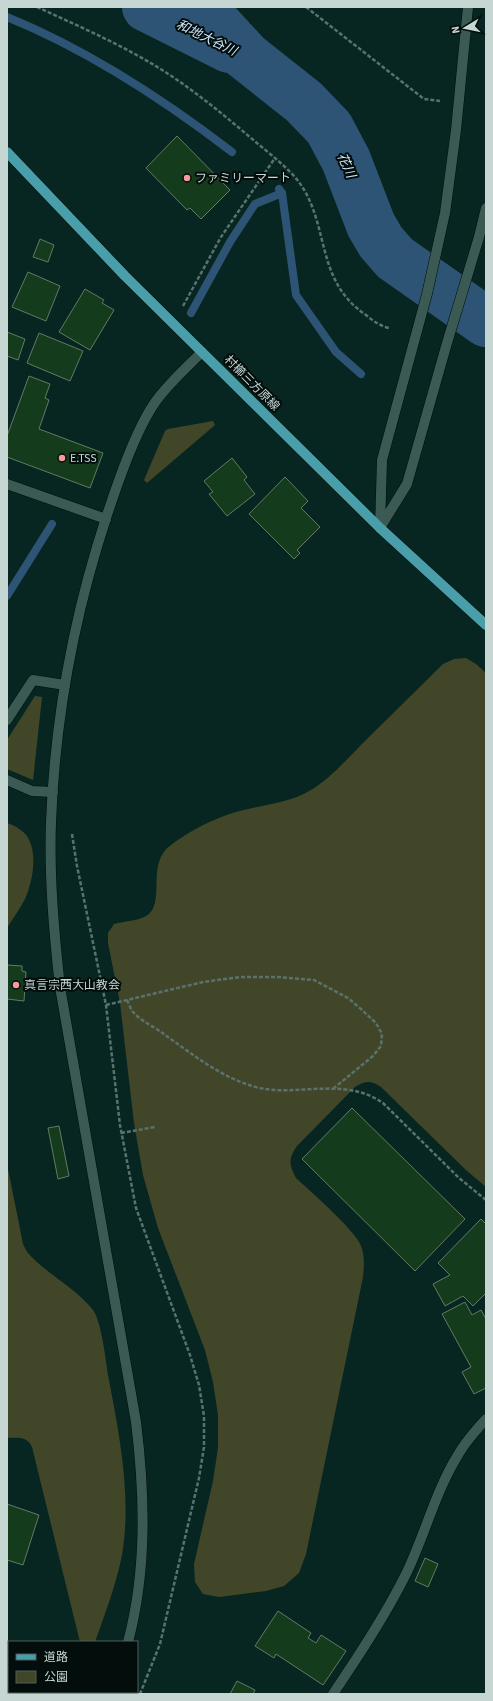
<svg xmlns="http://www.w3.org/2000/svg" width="493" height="1701" viewBox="0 0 493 1701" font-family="'Source Sans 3','Noto Sans JP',sans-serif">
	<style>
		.green { fill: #424629 }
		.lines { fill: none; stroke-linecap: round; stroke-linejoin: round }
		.stream { stroke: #2e5475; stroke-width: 8 }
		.river { stroke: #2e5475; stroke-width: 50 }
		.building { fill: #143b1c; stroke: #647966 }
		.minor-casing { stroke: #000e0b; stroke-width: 11 }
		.major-casing { stroke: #000e0b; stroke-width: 11 }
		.path { stroke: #59726e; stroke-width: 2.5; stroke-dasharray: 4 2; stroke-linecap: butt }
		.minor { stroke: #3b5a54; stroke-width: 10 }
		.major { stroke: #499eaa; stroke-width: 10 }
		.poi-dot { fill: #f49aa0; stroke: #030d0b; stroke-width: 1.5 }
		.labels { text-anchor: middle; stroke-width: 4; stroke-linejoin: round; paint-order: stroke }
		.poi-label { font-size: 12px; fill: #c6d7d3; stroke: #030d0b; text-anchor: start }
		.street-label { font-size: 12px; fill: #c6d7d3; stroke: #030d0b }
		.water-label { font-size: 13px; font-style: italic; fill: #cfe7fe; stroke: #030d0b }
	</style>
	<rect width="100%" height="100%" fill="#072622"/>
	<g class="green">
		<path d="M213 421 215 425 147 483 144 480 165 431 168 429Z"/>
		<path d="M466 658 476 664 486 673V1187L466 1170 381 1087C371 1080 365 1081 355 1087L297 1146C288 1159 289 1164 296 1178 311 1192 354 1229 361 1246 365 1256 364 1266 363 1277L306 1554 299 1573 284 1586 266 1591 219 1597 203 1594 195 1582 194 1564 213 1481 218 1448V1415L213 1382 205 1350 158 1228 143 1175 134 1123 120 1003 108 943V933L114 924C125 921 141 921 149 914 165 899 146 863 171 845 191 830 213 819 236 812 260 805 287 804 309 791 329 780 345 761 361 745 388 718 416 691 443 664L454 659Z"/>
		<path d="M35 696 42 697 33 780 7 769V740Z"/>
		<path d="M7 823C16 826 27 832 30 842 37 859 32 883 25 899 20 909 13 918 7 928Z"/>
		<path d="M7 1164 23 1244 27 1252C46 1274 75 1287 93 1310 101 1320 106 1361 108 1375 119 1433 132 1496 122 1555 116 1585 105 1614 95 1642H80L32 1447C27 1436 17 1438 7 1438Z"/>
	</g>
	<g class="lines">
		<g class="stream">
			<path d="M7 17C88 50 163 99 232 152"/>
			<path d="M279 189 282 193 296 295 336 352 361 374"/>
			<path d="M191 313 230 242 255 204 282 193"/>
			<path d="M7 596 52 524"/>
		</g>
		<g class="river">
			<path d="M147 7 229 48"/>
			<path d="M201 7 246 56 304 102 329 128 346 160 371 225 381 242 395 258 486 322"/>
		</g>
	</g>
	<g class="building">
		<path d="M177 136 230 190 201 219 190 208 187 210 146 168Z"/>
		<path d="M40 239 54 245 48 262 33 257Z"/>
		<path d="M28 272 60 286 46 321 12 307Z"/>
		<path d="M85 289 104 300 102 303 114 310 90 350 59 332Z"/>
		<path d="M7 332 25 339 18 360 7 356Z"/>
		<path d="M39 333 83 351 70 381 27 363Z"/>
		<path d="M29 376 50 384 45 398 49 400 39 429 103 453 90 488 7 457V436Z"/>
		<path d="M232 458 247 477 244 480 255 494 227 516 209 494 213 492 204 481Z"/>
		<path d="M285 477 308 501 301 508 320 527 297 550 300 553 294 559 249 514Z"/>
		<path d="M7 965 22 966V971L26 972 24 1001 7 999Z"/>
		<path d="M352 1108 465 1219 415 1271 302 1159Z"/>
		<path d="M59 1126 69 1176 58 1179 48 1128Z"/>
		<path d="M481 1219 486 1224V1293L473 1306 463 1296 445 1306 433 1284 450 1275 438 1263Z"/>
		<path d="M465 1302 472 1315 481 1310 486 1319V1388L474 1394 462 1372 471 1367 442 1314Z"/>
		<path d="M7 1504 39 1515 23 1565 7 1560Z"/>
		<path d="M425 1558 438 1564 428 1587 415 1581Z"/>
		<path d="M278 1611 311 1633 308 1638 316 1643 321 1635 346 1651 323 1685 276 1654 274 1658 255 1646Z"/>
		<path d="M237 1681 255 1690 253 1694H230Z"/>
	</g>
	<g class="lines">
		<defs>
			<g id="minor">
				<path d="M7 484 106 519"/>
				<path d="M381 526 407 484 447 343 479 237 486 208"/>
				<path d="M380 528 382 460 427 294 445 213 456 130 468 7"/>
				<path d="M7 720 33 680 65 685"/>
				<path d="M7 780 32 791 53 792"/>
				<path d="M128 1642C147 1570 145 1496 136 1422L60 987C54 932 49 877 51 822 55 717 74 615 107 515 118 482 136 429 156 401 169 383 186 368 202 352"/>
				<path d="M112 1694 113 1692"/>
				<path d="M333 1694C359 1655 385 1616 406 1574 425 1535 435 1492 458 1455 465 1442 476 1430 486 1419"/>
			</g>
			<path id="major" d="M7 152 125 276 380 528 486 625"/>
		</defs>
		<use href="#minor" class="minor-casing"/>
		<use href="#major" class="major-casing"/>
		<g class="path">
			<path d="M37 7C74 24 113 41 149 62 185 83 218 110 251 138 265 150 281 162 294 176 332 219 312 279 366 315 373 321 380 326 389 328"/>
			<path d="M306 7 424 99 440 101"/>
			<path d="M183 306 221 237 275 158"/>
			<path d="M72 834 77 866 106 1005 120 1125 136 1208 190 1355 199 1385 204 1416V1447L199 1478 160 1644 140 1694"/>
			<path d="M127 1000C129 1004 131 1010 134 1013 141 1021 153 1026 161 1032 195 1056 232 1087 274 1090 311 1092 350 1080 383 1103L459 1178 486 1200"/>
			<path d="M106 1005 203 982 240 977H277L314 980 348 998 362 1010 376 1023 382 1034 381 1046 373 1056 334 1088"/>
			<path d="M121 1133 155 1127"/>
		</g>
		<use href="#minor" class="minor"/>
		<use href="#major" class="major"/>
	</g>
	<g class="poi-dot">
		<circle cx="187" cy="178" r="4"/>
		<circle cx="62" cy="458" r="4"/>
		<circle cx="16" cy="985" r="4"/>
	</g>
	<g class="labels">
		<g class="poi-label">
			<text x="195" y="182">ファミリーマート</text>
			<text x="70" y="462">E.TSS</text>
			<text x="24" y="989">真言宗西大山教会</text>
		</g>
		<g class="street-label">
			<text transform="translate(252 383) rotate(45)" y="4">村櫛三方原線</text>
		</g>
		<g class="water-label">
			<text transform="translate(207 37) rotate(26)" y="5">和地大谷川</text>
			<text transform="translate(347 165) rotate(66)" y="5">花川</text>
		</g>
	</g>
	<rect width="493" height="1701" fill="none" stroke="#c6d7d3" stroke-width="16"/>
	<rect x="8" y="1641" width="130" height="52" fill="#030d0b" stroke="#515e5b"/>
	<rect x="16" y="1654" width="20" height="6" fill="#499eaa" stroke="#515e5b"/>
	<text x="44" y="1661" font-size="12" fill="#c6d7d3">道路</text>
	<rect x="16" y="1671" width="20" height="12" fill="#424629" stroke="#515e5b"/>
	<text x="44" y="1681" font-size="12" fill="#c6d7d3">公園</text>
	<g transform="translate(465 28) rotate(260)" stroke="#030d0b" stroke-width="3" paint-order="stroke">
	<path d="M0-3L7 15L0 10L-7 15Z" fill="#c6d7d3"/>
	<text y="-6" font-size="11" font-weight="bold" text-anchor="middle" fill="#c6d7d3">N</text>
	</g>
</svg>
